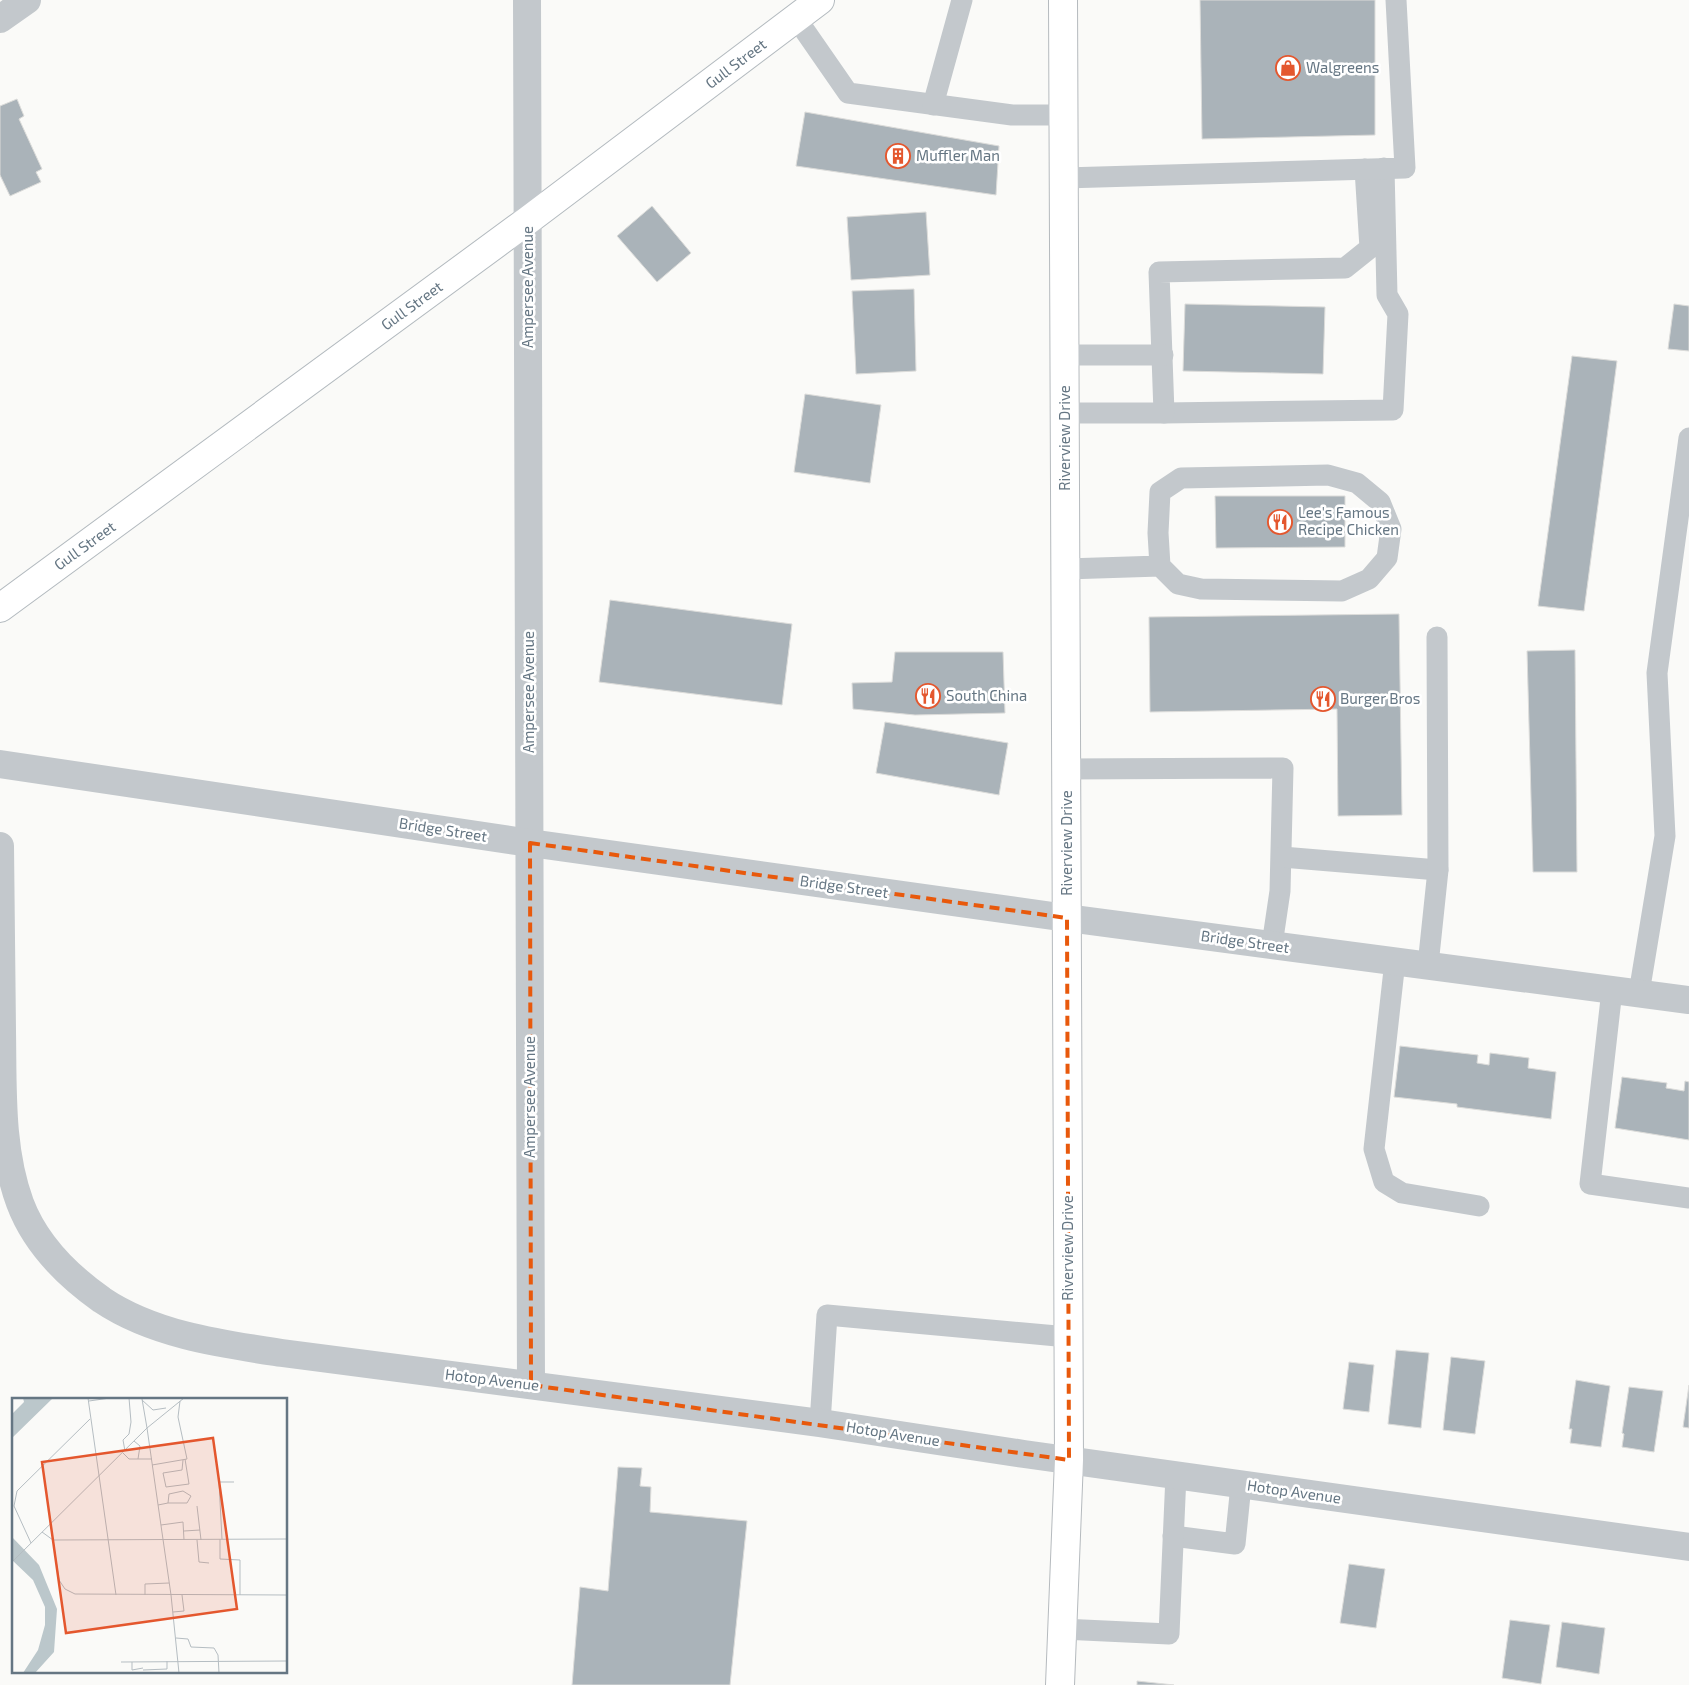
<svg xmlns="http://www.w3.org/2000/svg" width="1689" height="1685" viewBox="0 0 1689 1685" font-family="'Exo 2',sans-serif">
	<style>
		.building { fill: #aab3b9; stroke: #dcdcda }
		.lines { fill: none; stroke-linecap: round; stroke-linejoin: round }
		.secondary-casing { stroke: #b3babf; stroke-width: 30 }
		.primary-casing { stroke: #b5babe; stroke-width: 30 }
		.lane { stroke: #c3c8cc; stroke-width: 21 }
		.street { stroke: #c3c8cc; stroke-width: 28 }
		.secondary { stroke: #fff; stroke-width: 28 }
		.primary { stroke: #fff; stroke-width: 28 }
		.marked { fill: none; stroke: #e8590c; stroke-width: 4; stroke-dasharray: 10 6; stroke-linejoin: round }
		.labels { text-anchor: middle; stroke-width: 5; stroke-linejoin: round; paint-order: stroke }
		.street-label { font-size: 15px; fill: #657683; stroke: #fff }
		.poi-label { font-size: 15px; fill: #657683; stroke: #fff; text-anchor: start }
		.inset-road { fill: none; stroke: #b5bdc2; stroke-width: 1 }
		.view { fill: #e4572e; fill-opacity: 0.15; stroke: #e4572e; stroke-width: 2.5 }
		.inset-edge { fill: none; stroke: #657683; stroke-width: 2.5 }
	</style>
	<rect width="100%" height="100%" fill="#fafaf8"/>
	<g class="building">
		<path d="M1200 0H1375V135L1202 139Z"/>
		<path d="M17 99 24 116 19 119 42 169 36 172 41 182 10 196 0 175V106Z"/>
		<path d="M805 112 999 146 996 195 796 166Z"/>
		<path d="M652 206 691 253 657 282 617 236Z"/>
		<path d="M926 212 930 275 851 280 847 217Z"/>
		<path d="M914 289 916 371 856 374 852 291Z"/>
		<path d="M1185 304 1325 307 1323 374 1183 371Z"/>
		<path d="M1674 304 1689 306V351L1668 349Z"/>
		<path d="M1572 356 1617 361 1584 611 1538 606Z"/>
		<path d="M805 394 881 405 870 483 794 472Z"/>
		<path d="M1215 496H1345V547L1216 548Z"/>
		<path d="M610 600 792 624 782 705 599 682Z"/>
		<path d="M1399 614 1402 815 1338 816 1337 709 1150 712 1149 617Z"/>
		<path d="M1575 650 1577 872H1533L1527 651Z"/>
		<path d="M895 652H1003L1005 713 915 715 853 709 852 683 892 682Z"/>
		<path d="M885 722 1008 743 999 795 876 773Z"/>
		<path d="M1400 1046 1478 1055 1477 1063 1489 1065 1490 1053 1529 1058 1528 1068 1556 1072 1551 1119 1457 1107V1104L1394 1097Z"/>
		<path d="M1622 1077 1667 1083 1666 1088 1684 1091 1685 1081 1689 1082V1140L1615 1128Z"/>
		<path d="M1396 1350 1429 1353 1421 1428 1388 1424Z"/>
		<path d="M1451 1357 1485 1361 1475 1434 1443 1430Z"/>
		<path d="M1349 1362 1374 1365 1369 1412 1343 1409Z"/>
		<path d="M1576 1380 1610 1386 1601 1447 1570 1443 1572 1429H1569Z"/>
		<path d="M1689 1385V1428L1683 1427Z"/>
		<path d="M1629 1387 1663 1391 1654 1452 1622 1447 1624 1434 1622 1433Z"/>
		<path d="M618 1467 642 1468 640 1486 651 1487 650 1512 747 1521 730 1685H572L580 1587 608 1591Z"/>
		<path d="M1349 1564 1385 1569 1376 1628 1340 1623Z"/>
		<path d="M1510 1620 1550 1625 1541 1684 1502 1678Z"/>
		<path d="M1562 1622 1605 1628 1599 1674 1556 1667Z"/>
		<path d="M1137 1681 1174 1685H1137Z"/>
	</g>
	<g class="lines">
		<defs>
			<path id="secondary" d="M0 608 527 221 820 0"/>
			<path id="primary" d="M1060 1685 1069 1460 1063 0"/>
		</defs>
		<use href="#secondary" class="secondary-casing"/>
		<use href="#primary" class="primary-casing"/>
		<g class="lane">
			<path d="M796 18 848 93 1012 115H1064"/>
			<path d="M933 105 962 0"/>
			<path d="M1365 169 1370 248 1345 268 1159 272 1164 413 1393 410 1398 314 1387 295 1384 168"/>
			<path d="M1064 178 1405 168 1396 0"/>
			<path d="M1065 355H1163"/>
			<path d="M1065 413H1164"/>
			<path d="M1066 569 1160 566 1158 533 1160 492 1181 478 1328 475 1357 483 1380 502 1391 529 1387 558 1369 579 1342 591 1201 589 1178 584 1160 566"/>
			<path d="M1066 769 1283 768 1280 891 1272 945"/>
			<path d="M1282 857 1438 870"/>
			<path d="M1395 961 1374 1149 1384 1182 1402 1193 1479 1206"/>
			<path d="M1428 965 1438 870 1437 637"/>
			<path d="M1612 990 1590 1184 1689 1198"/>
			<path d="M1639 993 1665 836 1657 673 1689 438"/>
			<path d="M820 1423 827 1315 1068 1337"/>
			<path d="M1173 1536 1235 1544 1241 1485"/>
			<path d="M1062 1629 1169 1634 1176 1475"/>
		</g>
		<g class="street">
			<path d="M527 0 531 1385"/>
			<path d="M0 19 27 0"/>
			<path d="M0 764 530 843 1067 918 1689 1000"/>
			<path d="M0 846C1 907 1 969 2 1031 3 1088 0 1149 20 1203 35 1243 68 1276 102 1300 154 1335 222 1344 282 1353L820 1423 1024 1454 1689 1547"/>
		</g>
		<use href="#secondary" class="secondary"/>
		<use href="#primary" class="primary"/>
	</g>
	<path class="marked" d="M530 843 1067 918 1069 1460 531 1385Z"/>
	<defs>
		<symbol id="shop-ring" viewBox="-11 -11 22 22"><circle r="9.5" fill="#fff" stroke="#e4572e" stroke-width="1.5"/><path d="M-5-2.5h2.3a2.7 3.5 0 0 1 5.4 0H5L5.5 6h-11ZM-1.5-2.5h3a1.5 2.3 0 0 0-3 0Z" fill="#e4572e"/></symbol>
		<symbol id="building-ring" viewBox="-11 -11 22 22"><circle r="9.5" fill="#fff" stroke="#e4572e" stroke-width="1.5"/><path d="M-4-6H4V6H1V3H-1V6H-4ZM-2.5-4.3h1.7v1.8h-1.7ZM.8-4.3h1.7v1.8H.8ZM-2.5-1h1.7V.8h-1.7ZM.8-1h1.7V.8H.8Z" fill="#e4572e"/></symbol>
		<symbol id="restaurant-ring" viewBox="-11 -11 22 22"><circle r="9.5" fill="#fff" stroke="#e4572e" stroke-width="1.5"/><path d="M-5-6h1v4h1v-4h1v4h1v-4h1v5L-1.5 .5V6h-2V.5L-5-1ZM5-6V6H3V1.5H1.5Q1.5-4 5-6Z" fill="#e4572e"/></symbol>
	</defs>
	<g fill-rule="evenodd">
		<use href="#shop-ring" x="1274" y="54" width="28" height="28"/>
		<use href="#building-ring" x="884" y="142" width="28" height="28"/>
		<use href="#restaurant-ring" x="1266" y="508" width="28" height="28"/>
		<use href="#restaurant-ring" x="914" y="682" width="28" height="28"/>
		<use href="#restaurant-ring" x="1309" y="685" width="28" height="28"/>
	</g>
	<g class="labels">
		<g class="street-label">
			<text transform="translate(736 64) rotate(-37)" y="5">Gull Street</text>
			<text transform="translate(528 287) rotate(-90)" y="5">Ampersee Avenue</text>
			<text transform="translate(412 306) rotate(-36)" y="5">Gull Street</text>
			<text transform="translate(1065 438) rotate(-90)" y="5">Riverview Drive</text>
			<text transform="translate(85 546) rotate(-36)" y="5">Gull Street</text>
			<text transform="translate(529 692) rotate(-90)" y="5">Ampersee Avenue</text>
			<text transform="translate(443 830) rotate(9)" y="5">Bridge Street</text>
			<text transform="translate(1067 843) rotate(-90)" y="5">Riverview Drive</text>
			<text transform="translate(844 887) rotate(8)" y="5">Bridge Street</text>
			<text transform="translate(1245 942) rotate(8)" y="5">Bridge Street</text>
			<text transform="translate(530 1097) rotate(-90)" y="5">Ampersee Avenue</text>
			<text transform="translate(1068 1248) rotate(-90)" y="5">Riverview Drive</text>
			<text transform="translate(492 1380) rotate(7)" y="5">Hotop Avenue</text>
			<text transform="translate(893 1434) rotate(9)" y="5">Hotop Avenue</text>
			<text transform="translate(1294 1492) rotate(8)" y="5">Hotop Avenue</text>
		</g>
		<g class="poi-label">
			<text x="1306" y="73">Walgreens</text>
			<text x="916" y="161">Muffler Man</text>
			<text x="1298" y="518">Lee's Famous<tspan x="1298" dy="17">Recipe Chicken</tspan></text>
			<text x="946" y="701">South China</text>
			<text x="1340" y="704">Burger Bros</text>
		</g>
	</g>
	<g transform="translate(12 1398)">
		<rect width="275" height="275" fill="#fafaf8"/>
		<path d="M11 0H41L0 40V16L12 4ZM0 139 27 167 45 211 42 254 23 275H11L26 252 33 227V209L21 182 0 162Z" fill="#bbc7cb"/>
		<path class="inset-road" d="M76 0 104 197M130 2 141 12 154 10M77 3 98 0M122 43 128 48 126 61M113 53 111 42 117 36 119 24 117 0M111 55 117 61H140M171 62 170 72 151 75 154 89 177 86 173 61M140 67 175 61 166 19 168 3M146 107 156 105 157 96 171 93 179 98 175 105H156M185 108 189 142M149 127 171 124 172 142M172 133 188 132M30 134 41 142 275 141M208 141V161L228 162V197M210 141 207 84H222M41 142 47 182 53 191 63 196 275 197M185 142 187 164 197 165M19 145 2 108 5 93 78 21M0 164 135 30 130 1M133 197V186L157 185M161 214 172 213 170 197M164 240 176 241 179 249 202 250 206 257 207 275M109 264 275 263M120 264V272L131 270M131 272 155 271V263M167 275 159 197 135 30 172 0"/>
		<path class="view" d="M201 40 225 211 54 235 30 64Z"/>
		<rect width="275" height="275" class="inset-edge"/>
	</g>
</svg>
